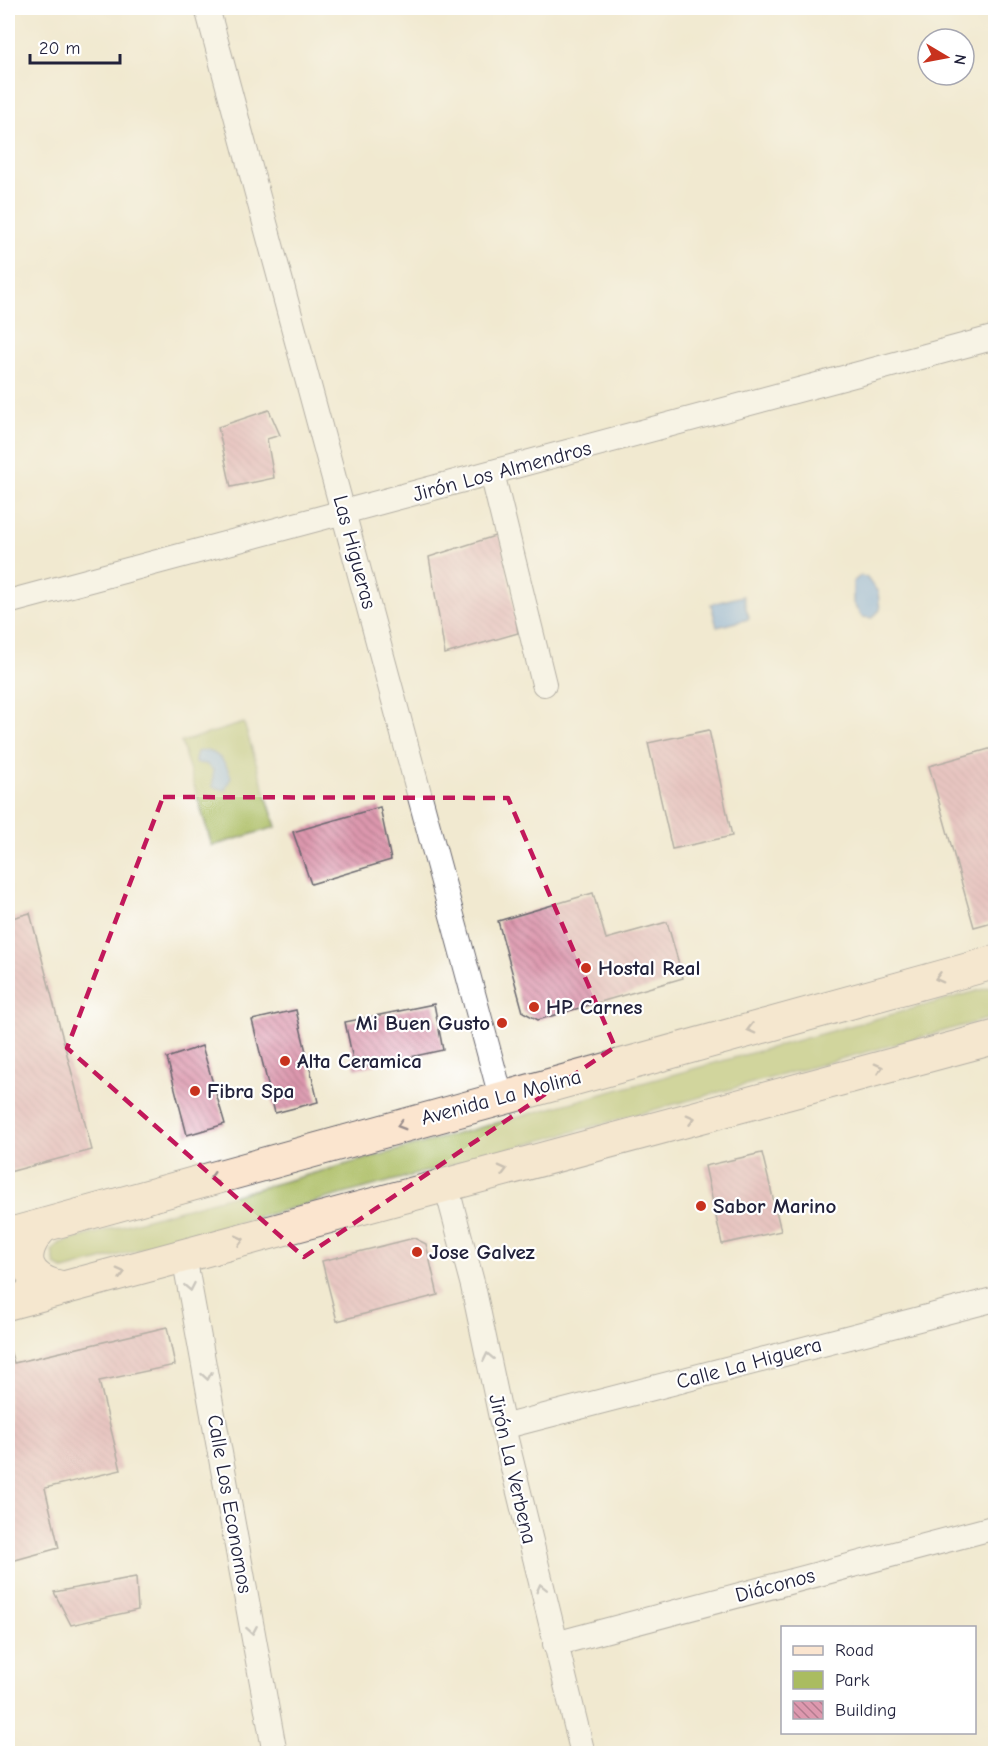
<svg xmlns="http://www.w3.org/2000/svg" width="1003" height="1761" viewBox="0 0 1003 1761" font-family="'Comic Neue',sans-serif">
	<style>
		.green { fill: #aabc60; stroke: #666f4e; stroke-width: 1.5 }
		.water { fill: #76a9e2; stroke: #4c668e; stroke-width: 1.5 }
		.building { fill: url(#building-back-hatch) }
		.lines { fill: none; stroke-linecap: round; stroke-linejoin: round }
		.minor-casing { stroke: #6a686f; stroke-width: 26 }
		.secondary-casing { stroke: #6a686f; stroke-width: 35 }
		.minor { stroke: #fff; stroke-width: 24 }
		.secondary { stroke: #fbe5cf; stroke-width: 33 }
		.oneway { stroke: #998d8c }
		.oneway2 { stroke: #9c9ca7 }
		.marked { fill: none; stroke: #c2185b; stroke-width: 4.5; stroke-dasharray: 12 8; stroke-linejoin: round }
		.poi-dot { fill: #c8321e; stroke: #fff; stroke-width: 2 }
		.labels { text-anchor: middle; stroke-width: 4.5; stroke-linejoin: round; paint-order: stroke }
		.street-label { font-size: 21px; fill: #22223b; stroke: #fff }
		.poi-label { font-size: 21px; font-weight: bold; fill: #22223b; stroke: #fff; text-anchor: start }
	</style>
	<defs>
		<pattern id="building-back-hatch" width="6" height="6" patternUnits="userSpaceOnUse" patternTransform="scale(1.5)"><rect width="6" height="6" fill="#dd98ae"/><path d="M-1 5l2 2M0 0l6 6M5-1l2 2" fill="none" stroke="#b37c8f"/></pattern>
	</defs>
	<rect width="100%" height="100%" fill="#fff"/>
	<filter id="ink" filterUnits="userSpaceOnUse"><feTurbulence type="fractalNoise" baseFrequency=".0167" numOctaves="2"/><feDisplacementMap in="SourceGraphic" scale="12" xChannelSelector="R" yChannelSelector="G"/><feConvolveMatrix kernelMatrix="1 2 1 2 8 2 1 2 1" color-interpolation-filters="sRGB"/></filter>
	<filter id="wash" filterUnits="userSpaceOnUse"><feTurbulence type="fractalNoise" baseFrequency=".008" numOctaves="4" result="noise"/><feDisplacementMap in="SourceGraphic" scale="24" xChannelSelector="R" yChannelSelector="G"/><feGaussianBlur stdDeviation="1.35" result="paint"/><feColorMatrix in="noise" values="0 0 0 0 0 0 0 0 0 0 0 0 0 0 0 0 0 1.4 0 .05"/><feComposite in="paint" operator="in"/></filter>
	<g filter="url(#wash)">
		<rect width="100%" height="100%" fill="#f1e9d0"/>
		<g class="green">
			<path d="M244 723 276 827 212 846 181 742Z"/>
			<path d="M995 986V1017L64 1270 55 1265 52 1251 60 1243Z"/>
		</g>
		<g class="water">
			<path d="M860 576 866 577 878 592 880 610 872 618 862 617 853 603V582Z"/>
			<path d="M743 596 749 619 717 627 711 604Z"/>
			<path d="M207 750C221 756 226 763 231 777L225 790 213 787V770L206 764 197 763 195 760 197 752Z"/>
		</g>
		<g id="blocks">
			<g class="building">
				<path d="M269 410 280 435 267 439 274 478 231 487 218 427Z"/>
				<path d="M501 534 518 633 445 654 429 557Z"/>
				<path d="M709 730 732 836 672 849 648 743Z"/>
				<path d="M996 747V921L974 927 929 766Z"/>
				<path d="M380 807 391 860 311 884 293 832Z"/>
				<path d="M593 893 606 939 667 922 683 978 538 1020 523 1012 498 921Z"/>
				<path d="M30 913 92 1150 9 1172 8 919Z"/>
				<path d="M434 1004 443 1050 355 1069 345 1022Z"/>
				<path d="M296 1010 318 1102 275 1113 252 1020Z"/>
				<path d="M202 1046 225 1124 187 1135 167 1058Z"/>
				<path d="M762 1153 781 1231 722 1244 705 1166Z"/>
				<path d="M414 1238 426 1244 438 1295 337 1321 322 1261Z"/>
				<path d="M167 1327 175 1365 99 1381 121 1470 45 1488 59 1548 8 1562V1351L10 1350 14 1363Z"/>
				<path d="M136 1577 138 1610 71 1625 54 1592Z"/>
			</g>
		</g>
	</g>
	<g filter="url(#ink)">
		<use href="#blocks" fill-opacity="0" stroke="#6a686f" stroke-width="1.5"/>
		<g class="lines">
			<defs>
				<g id="minor">
					<path d="M207 8 501 1097"/>
					<path d="M492 473 544 684"/>
					<path d="M8 602 996 337"/>
					<path d="M446 1185 473 1286 503 1427 583 1754"/>
					<path d="M184 1256 275 1754"/>
					<path d="M503 1427 996 1299"/>
					<path d="M555 1644 996 1527"/>
				</g>
				<g id="secondary">
					<path d="M43 1226C15 1254 24 1282 64 1288"/>
					<path d="M8 1235 996 962"/>
					<path d="M8 1303 996 1037"/>
				</g>
			</defs>
			<use href="#minor" class="minor-casing"/>
			<use href="#secondary" class="secondary-casing"/>
			<use href="#minor" class="minor"/>
			<use href="#secondary" class="secondary"/>
		</g>
		<defs><path id="oneway-chevron" d="M-2-3.5L2.5 0L-2 3.5" fill="none" stroke-width="1.6" stroke-linecap="round" stroke-linejoin="round" transform="scale(1.5)"/></defs>
		<g class="oneway">
			<use href="#oneway-chevron" transform="translate(939 978) rotate(165)"/>
			<use href="#oneway-chevron" transform="translate(751 1029) rotate(165)"/>
			<use href="#oneway-chevron" transform="translate(879 1068) rotate(-15)"/>
			<use href="#oneway-chevron" transform="translate(691 1119) rotate(-15)"/>
			<use href="#oneway-chevron" transform="translate(401 1125) rotate(164)"/>
			<use href="#oneway-chevron" transform="translate(503 1170) rotate(-15)"/>
			<use href="#oneway-chevron" transform="translate(213 1178) rotate(164)"/>
			<use href="#oneway-chevron" transform="translate(240 1240) rotate(-15)"/>
			<use href="#oneway-chevron" transform="translate(121 1273) rotate(-15)"/>
		</g>
		<g class="oneway2">
			<use href="#oneway-chevron" transform="translate(190 1287) rotate(79)"/>
			<use href="#oneway-chevron" transform="translate(488 1357) rotate(-102)"/>
			<use href="#oneway-chevron" transform="translate(207 1376) rotate(80)"/>
			<use href="#oneway-chevron" transform="translate(541 1588) rotate(-104)"/>
			<use href="#oneway-chevron" transform="translate(252 1630) rotate(80)"/>
		</g>
	</g>
	<path d="M0 0H1003V1761H0ZM163 797 508 798 615 1047 304 1257 67 1048Z" fill="#f1e9d0" fill-opacity=".55" fill-rule="evenodd"/>
	<path class="marked" d="M163 797 508 798 615 1047 304 1257 67 1048Z"/>
	<g class="poi-dot">
		<circle cx="586" cy="968" r="6"/>
		<circle cx="534" cy="1007" r="6"/>
		<circle cx="502" cy="1023" r="6"/>
		<circle cx="285" cy="1061" r="6"/>
		<circle cx="195" cy="1091" r="6"/>
		<circle cx="701" cy="1206" r="6"/>
		<circle cx="417" cy="1252" r="6"/>
	</g>
	<g class="labels">
		<g class="street-label">
			<text transform="translate(502 471) rotate(-15)" y="7">Jirón Los Almendros</text>
			<text transform="translate(355 552) rotate(75)" y="7">Las Higueras</text>
			<text transform="translate(501 1097) rotate(-15)" y="7">Avenida La Molina</text>
			<text transform="translate(749 1363) rotate(-15)" y="7">Calle La Higuera</text>
			<text transform="translate(513 1469) rotate(77)" y="7">Jirón La Verbena</text>
			<text transform="translate(230 1504) rotate(80)" y="7">Calle Los Economos</text>
			<text transform="translate(775 1585) rotate(-15)" y="7">Diáconos</text>
		</g>
		<g class="poi-label">
			<text x="598" y="975">Hostal Real</text>
			<text x="546" y="1014">HP Carnes</text>
			<text x="490" y="1030" text-anchor="end">Mi Buen Gusto</text>
			<text x="297" y="1068">Alta Ceramica</text>
			<text x="207" y="1098">Fibra Spa</text>
			<text x="713" y="1213">Sabor Marino</text>
			<text x="429" y="1259">Jose Galvez</text>
		</g>
	</g>
	<rect width="1003" height="1761" fill="none" stroke="#fff" stroke-width="30"/>
	<rect x="781" y="1626" width="195" height="108" fill="#ffffff" stroke="#a7a7b1" stroke-width="1.5"/>
	<rect x="793" y="1646" width="30" height="9" fill="#fbe5cf" stroke="#a7a7b1" stroke-width="1.5"/>
	<text x="835" y="1656" font-size="18" fill="#22223b">Road</text>
	<rect x="793" y="1671" width="30" height="18" fill="#aabc60" stroke="#a7a7b1" stroke-width="1.5"/>
	<text x="835" y="1686" font-size="18" fill="#22223b">Park</text>
	<rect x="793" y="1701" width="30" height="18" fill="url(#building-back-hatch)" stroke="#a7a7b1" stroke-width="1.5"/>
	<text x="835" y="1716" font-size="18" fill="#22223b">Building</text>
	<g transform="translate(946 57) rotate(100)"><circle r="28" fill="#ffffff" stroke="#a7a7b1" stroke-width="1.5"/>
	<path d="M0-4.5L10 22L0 15L-10 22Z" fill="#c8321e"/>
	<text y="-9" font-size="16" font-weight="bold" text-anchor="middle" fill="#22223b">N</text>
	</g>
	<path d="M30 54v9h90v-9" fill="none" stroke="#22223b" stroke-width="3"/>
	<text x="39" y="54" font-size="18" fill="#22223b" stroke="#ffffff" stroke-width="4.5" paint-order="stroke">20 m</text>
</svg>
